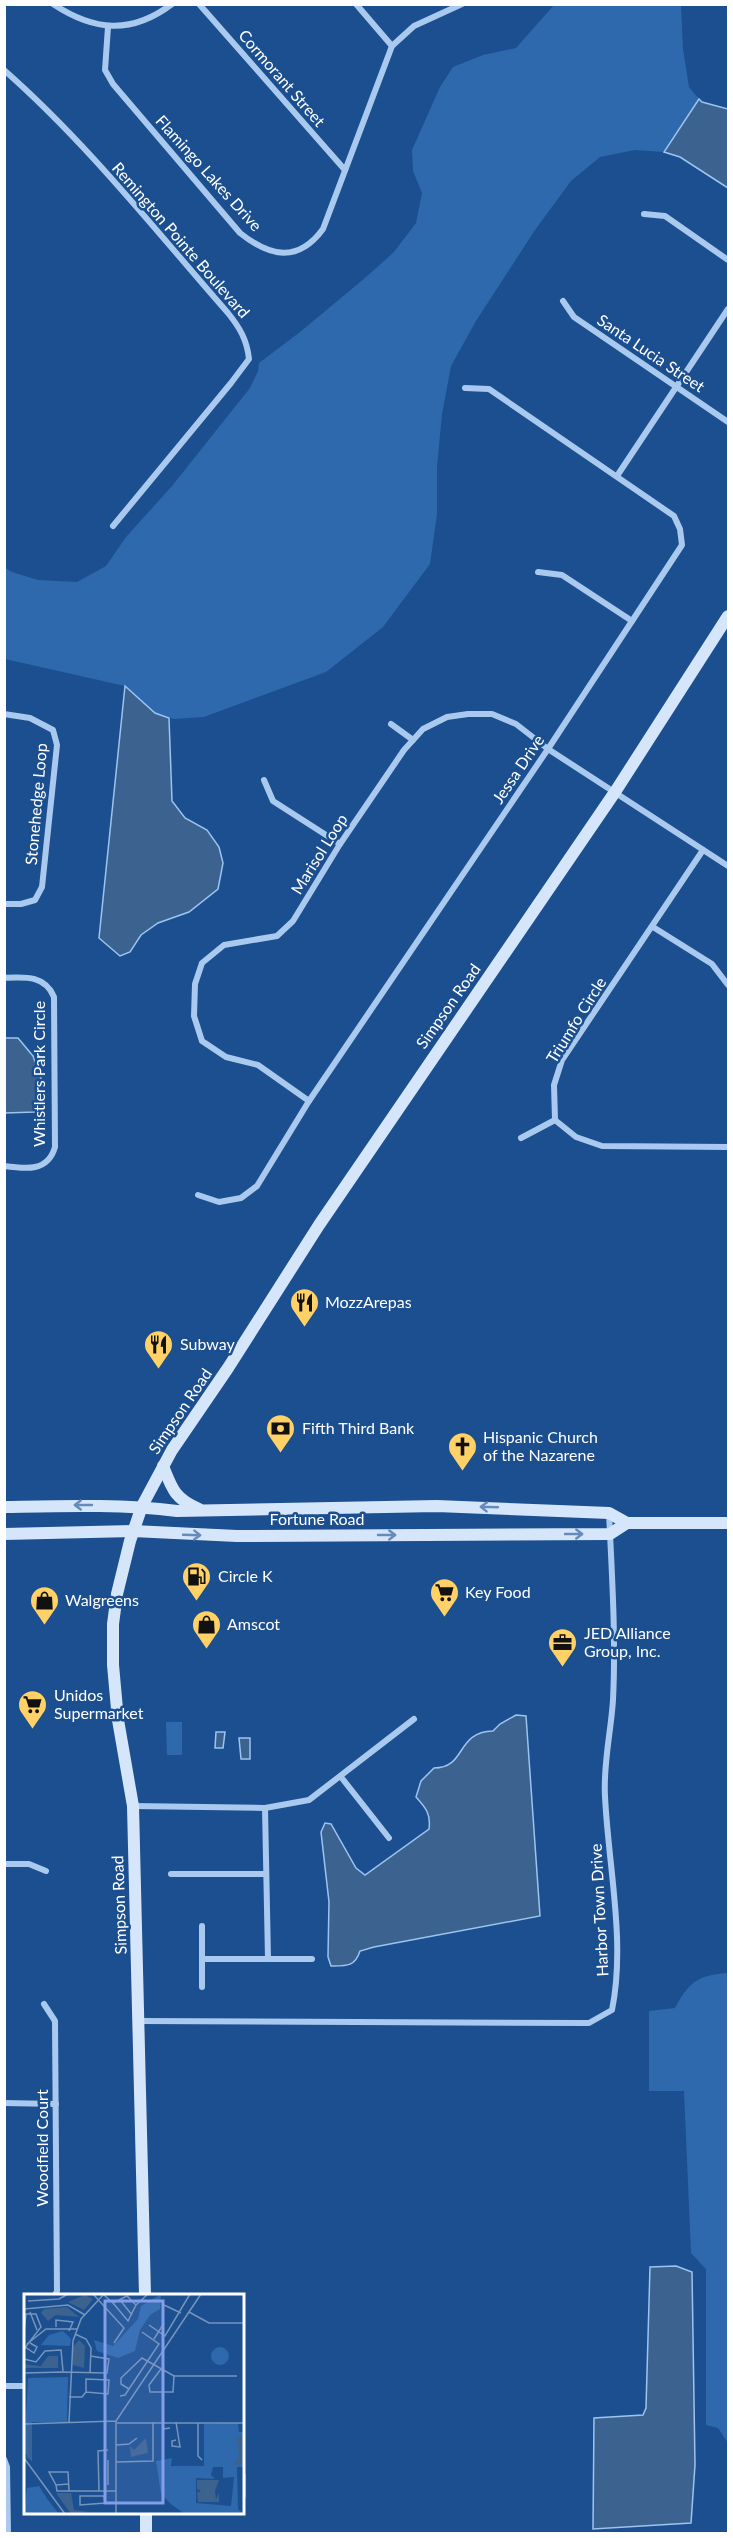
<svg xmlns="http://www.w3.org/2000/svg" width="733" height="2538" viewBox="0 0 733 2538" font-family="Lato,sans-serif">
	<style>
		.green { fill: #2e69ad }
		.water { fill: #3c6290; stroke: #9cc4f0; stroke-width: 1.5 }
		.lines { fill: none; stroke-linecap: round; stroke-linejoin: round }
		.street { stroke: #a9c9ee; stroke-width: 6 }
		.secondary { stroke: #d6e6fa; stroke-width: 12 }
		.oneway { stroke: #668bba }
		.labels { text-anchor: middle; stroke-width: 5; stroke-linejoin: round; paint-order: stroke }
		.street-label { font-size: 16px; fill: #fff; stroke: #1b4f8f }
		.poi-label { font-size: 16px; fill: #fff; stroke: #1b4f8f; text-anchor: start }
		.inset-river { fill: none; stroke: #3c6290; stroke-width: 3 }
		.inset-road { fill: none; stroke: #7695bc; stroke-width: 1.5 }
		.view { fill: #839eea; fill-opacity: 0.15; stroke: #839eea; stroke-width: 3 }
		.inset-edge { fill: none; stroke: #fff; stroke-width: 3 }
	</style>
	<rect width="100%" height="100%" fill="#1b4f8f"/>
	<g class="green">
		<path d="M554 5H681L683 49 689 87 699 99 664 152 635 150 600 157 571 181 535 230 476 321 451 366 442 414 437 467V514L430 564 383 627 326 672 204 717 174 719 155 713 125 686 5 659 4 567 12 572 38 580 77 582 106 566 126 537 172 486 250 388 258 371 259 363 300 332 365 278 394 252 416 223 422 193 413 171 412 150 440 87 453 67 483 55 516 48Z"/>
		<path d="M166 1722H182V1755H167Z"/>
		<path d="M728 1973V2443L718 2428 706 2425V2269L691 2253 684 2091H649V2011L675 2008C689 1982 698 1975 728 1973Z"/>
	</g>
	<g class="water">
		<path d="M699 99 702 102 728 109V188L680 157 664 152Z"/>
		<path d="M125 686 155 713 169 718 172 801 185 818 207 830 219 847 223 863 218 889 189 912 158 923 141 935 130 952 120 956 99 938Z"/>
		<path d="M4 1038H18L33 1056 43 1084 35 1112 5 1113Z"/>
		<path d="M516 1715 526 1716 540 1916 374 1947 360 1951C355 1967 346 1966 331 1966L328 1957 329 1902 321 1832 325 1823 331 1824 356 1868 365 1875 429 1829C431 1814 426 1808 416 1797L421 1781 434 1768C467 1768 455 1732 493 1731L500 1724Z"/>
		<path d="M216 1732H225L223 1748H215Z"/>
		<path d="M239 1738H250V1759H241Z"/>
		<path d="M676 2266 692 2272 695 2465 691 2523 593 2529 594 2418 643 2415 646 2408 650 2267Z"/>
	</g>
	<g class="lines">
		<g class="street">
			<path d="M53 4C94 31 131 35 172 4"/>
			<path d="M199 4 345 170"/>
			<path d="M356 4 392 46"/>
			<path d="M108 27 105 70 113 84 240 233C270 257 298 263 323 229L392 46 414 26 462 4"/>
			<path d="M4 70C87 143 156 231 228 313 240 328 247 340 249 359L231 383 113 526"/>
			<path d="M644 214 665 216 728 260"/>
			<path d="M563 301 574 317 728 422"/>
			<path d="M617 476 728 309"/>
			<path d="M538 572 562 575 632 621"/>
			<path d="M4 714 30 718 53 730 57 745 42 887 35 900 21 904H4"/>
			<path d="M391 724 413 740"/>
			<path d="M264 780 273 801 340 844"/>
			<path d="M703 850 562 1060 554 1085 555 1120 576 1137 602 1146 728 1147"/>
			<path d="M653 927 712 964 728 985"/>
			<path d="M4 978C25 977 45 975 54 997L55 1147C48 1172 26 1169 4 1166"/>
			<path d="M309 1101 258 1065 226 1057 202 1041 194 1016 195 984 202 963 224 945 277 936 293 921 340 844 404 750 423 729 447 717 468 714H492L516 724 548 749 728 866"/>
			<path d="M521 1138 555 1120"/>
			<path d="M198 1195 219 1202 241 1198 257 1186 309 1101 548 749 682 545 680 529 674 516 489 389 465 388"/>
			<path d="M341 1777 389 1838"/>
			<path d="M133 1806 265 1808 309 1800 414 1719"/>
			<path d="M4 1864H29L46 1871"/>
			<path d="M171 1874H266"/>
			<path d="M202 1959H268L265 1808"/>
			<path d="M268 1959H312"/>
			<path d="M202 1987V1926"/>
			<path d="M44 2004 55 2021 57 2291 55 2295"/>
			<path d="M139 2021 589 2023 612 2010C626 1942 608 1864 605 1796 603 1764 611 1732 613 1700 616 1638 612 1576 609 1513"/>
			<path d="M4 2103 56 2104"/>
			<path d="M4 2386H26"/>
			<path d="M4 2459 7 2467 8 2534"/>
		</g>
		<g class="secondary">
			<path d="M163 1466C172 1489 175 1499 199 1509"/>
			<path d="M4 1507C62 1506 120 1504 177 1511L437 1506 609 1513 627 1523H728"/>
			<path d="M4 1534 133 1531 237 1536 610 1534 627 1523"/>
			<path d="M145 2295 133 1806 118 1720 113 1665V1624L117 1594 130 1541 142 1506 172 1450 228 1368 319 1225 615 792 728 616"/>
			<path d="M146 2512V2534"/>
		</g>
	</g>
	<defs><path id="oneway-shaft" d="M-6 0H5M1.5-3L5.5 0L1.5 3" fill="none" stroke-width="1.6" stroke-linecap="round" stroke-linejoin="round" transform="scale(1.5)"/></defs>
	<g class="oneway">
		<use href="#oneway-shaft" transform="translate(83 1505) rotate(180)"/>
		<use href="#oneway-shaft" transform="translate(489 1507) rotate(-178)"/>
		<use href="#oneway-shaft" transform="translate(574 1534)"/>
		<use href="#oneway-shaft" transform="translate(192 1535) rotate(2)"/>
		<use href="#oneway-shaft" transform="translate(387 1535)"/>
	</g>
	<defs>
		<symbol id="restaurant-pin" viewBox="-11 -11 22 30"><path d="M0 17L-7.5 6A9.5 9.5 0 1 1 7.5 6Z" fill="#ffd166" stroke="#1b4f8f"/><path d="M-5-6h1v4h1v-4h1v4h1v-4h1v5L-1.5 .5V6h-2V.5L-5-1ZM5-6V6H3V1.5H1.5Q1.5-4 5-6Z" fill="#111"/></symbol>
		<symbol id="bank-pin" viewBox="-11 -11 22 30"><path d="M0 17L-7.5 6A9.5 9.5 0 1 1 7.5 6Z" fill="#ffd166" stroke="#1b4f8f"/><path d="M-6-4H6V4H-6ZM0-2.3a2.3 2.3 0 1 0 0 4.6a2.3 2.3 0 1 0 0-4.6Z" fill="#111"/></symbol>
		<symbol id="church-pin" viewBox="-11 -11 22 30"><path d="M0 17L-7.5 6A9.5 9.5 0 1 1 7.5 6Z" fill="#ffd166" stroke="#1b4f8f"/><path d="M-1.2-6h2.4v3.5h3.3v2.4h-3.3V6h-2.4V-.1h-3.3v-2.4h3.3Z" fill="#111"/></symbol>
		<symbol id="fuel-pin" viewBox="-11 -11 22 30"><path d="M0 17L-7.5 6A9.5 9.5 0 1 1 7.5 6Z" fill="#ffd166" stroke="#1b4f8f"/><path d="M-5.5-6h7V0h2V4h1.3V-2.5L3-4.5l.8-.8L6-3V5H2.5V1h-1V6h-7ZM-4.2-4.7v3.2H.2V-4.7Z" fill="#111"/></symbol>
		<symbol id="supermarket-pin" viewBox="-11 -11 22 30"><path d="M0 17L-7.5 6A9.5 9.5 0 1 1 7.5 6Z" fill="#ffd166" stroke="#1b4f8f"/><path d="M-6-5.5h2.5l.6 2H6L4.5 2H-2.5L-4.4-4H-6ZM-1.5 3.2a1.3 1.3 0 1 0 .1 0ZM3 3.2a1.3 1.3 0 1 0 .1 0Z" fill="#111"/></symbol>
		<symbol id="shop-pin" viewBox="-11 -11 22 30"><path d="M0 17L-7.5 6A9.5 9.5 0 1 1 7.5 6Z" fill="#ffd166" stroke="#1b4f8f"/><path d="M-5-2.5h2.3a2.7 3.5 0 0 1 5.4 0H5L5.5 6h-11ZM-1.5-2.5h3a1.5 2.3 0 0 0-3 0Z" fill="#111"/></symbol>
		<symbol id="office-pin" viewBox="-11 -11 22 30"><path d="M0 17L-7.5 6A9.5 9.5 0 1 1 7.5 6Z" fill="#ffd166" stroke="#1b4f8f"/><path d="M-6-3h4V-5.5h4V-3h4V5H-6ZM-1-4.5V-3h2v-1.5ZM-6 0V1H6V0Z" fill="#111"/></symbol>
	</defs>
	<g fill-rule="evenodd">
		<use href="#restaurant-pin" x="288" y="1286" width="33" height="45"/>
		<use href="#restaurant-pin" x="142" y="1328" width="33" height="45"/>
		<use href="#bank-pin" x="264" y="1412" width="33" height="45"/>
		<use href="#church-pin" x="446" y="1430" width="33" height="45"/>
		<use href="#fuel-pin" x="180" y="1560" width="33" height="45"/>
		<use href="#supermarket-pin" x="428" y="1576" width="33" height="45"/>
		<use href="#shop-pin" x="28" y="1584" width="33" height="45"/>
		<use href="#shop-pin" x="190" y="1608" width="33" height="45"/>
		<use href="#office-pin" x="546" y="1626" width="33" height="45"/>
		<use href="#supermarket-pin" x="16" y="1688" width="33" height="45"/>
	</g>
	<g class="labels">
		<g class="street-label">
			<text transform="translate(282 78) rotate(49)" y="6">Cormorant Street</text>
			<text transform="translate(209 173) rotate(48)" y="6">Flamingo Lakes Drive</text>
			<text transform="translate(181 240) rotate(49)" y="6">Remington Pointe Boulevard</text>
			<text transform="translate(651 353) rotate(34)" y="6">Santa Lucia Street</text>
			<text transform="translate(518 769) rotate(-56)" y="6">Jessa Drive</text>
			<text transform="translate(36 804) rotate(-85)" y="6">Stonehedge Loop</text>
			<text transform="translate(319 854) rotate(-58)" y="6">Marisol Loop</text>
			<text transform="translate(448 1006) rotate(-55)" y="6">Simpson Road</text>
			<text transform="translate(576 1020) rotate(-58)" y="6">Triumfo Circle</text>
			<text transform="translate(39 1074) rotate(-90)" y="6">Whistlers Park Circle</text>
			<text transform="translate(180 1411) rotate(-56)" y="6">Simpson Road</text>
			<text x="317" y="1525">Fortune Road</text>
			<text transform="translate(119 1905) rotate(-92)" y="6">Simpson Road</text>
			<text transform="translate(599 1910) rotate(-93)" y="6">Harbor Town Drive</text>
			<text transform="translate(42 2148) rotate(-90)" y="6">Woodfield Court</text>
		</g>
		<g class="poi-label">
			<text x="325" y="1308">MozzArepas</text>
			<text x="180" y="1350">Subway</text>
			<text x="302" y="1434">Fifth Third Bank</text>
			<text x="483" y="1443">Hispanic Church<tspan x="483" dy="18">of the Nazarene</tspan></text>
			<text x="218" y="1582">Circle K</text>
			<text x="465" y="1598">Key Food</text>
			<text x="65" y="1606">Walgreens</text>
			<text x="227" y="1630">Amscot</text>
			<text x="584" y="1639">JED Alliance<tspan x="584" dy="18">Group, Inc.</tspan></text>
			<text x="54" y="1701">Unidos<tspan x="54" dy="18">Supermarket</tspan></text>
		</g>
	</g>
	<g transform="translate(24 2294)">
		<rect width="220" height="220" fill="#1b4f8f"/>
		<path d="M137 0 136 15 126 21 116 36 111 57 94 64 73 57 70 46 89 52 114 25 117 12ZM39 37 47 45 46 52 17 51 25 41ZM187 62a9 9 0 1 1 18 0a9 9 0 1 1-18 0ZM44 83 43 128H8V168L0 158 4 84ZM214 129 215 138H220V173H213L214 215 220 220H161L148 211 137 200 132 167 148 164 147 172H180V130ZM189 173H199V184L210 183 207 212 172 209V184L191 185 187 181ZM15 192 24 206 35 220H0L3 194Z" fill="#2e69ad" fill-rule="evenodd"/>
		<path d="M61 1 69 5 60 16 44 8ZM43 13 55 23 32 21 24 27 17 19 20 15ZM55 46 61 52 60 74 49 71V53ZM24 62H34V74H0V70L17 72ZM220 141V170L210 171 215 160 212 143ZM122 144 124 159 107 163 106 152 110 156ZM173 186H195L191 197 192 205 195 199V208H174L173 199 177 197 173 195ZM32 199H47L50 216 66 218 47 220Z" fill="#3c6290"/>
		<path class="inset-river" d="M3 164 6 160V131"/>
		<path class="inset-road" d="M69 0 100 34 90 49M80 1 89 9 103 2 112 11M96 6 108 21M4 7 35 5 44 0M89 9 104 27 112 11 124 0M140 11 157 19M0 15 44 11 61 21M6 18 13 36M165 18 185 29H221M125 31 141 42 166 0M32 33V26L49 28 45 37M0 38 2 20H12L17 33 0 55M51 40 62 45 67 54 66 79M130 45 140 29M3 50 22 35H53M1 53 10 59 13 53 6 49M0 65 12 68 21 57 37 56 39 77M137 75 125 91 126 98H149L150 82M38 78 83 79 85 65 66 62M0 79 38 78M0 86V113M105 95 97 90V84L118 64 150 82H213M96 102 101 101 135 50 118 38M45 103H58L62 98 84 100 85 86 62 85V98M45 128 49 47 57 25 80 0M152 128 156 153 148 152V147L152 146M93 129H221M174 129V162L178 166M0 130 92 127M92 151 105 150 113 144M139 153V135L146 134M0 164 41 220M84 166V191M92 168 129 167V128M221 180V204M44 190 32 191 25 178H44L45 197M32 191 33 197H92M75 197 74 157 84 156M56 202H80L81 209 56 211ZM92 220V127L177 0"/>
		<path class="view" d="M81 7H139V209H81Z"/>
		<rect width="220" height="220" class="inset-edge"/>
	</g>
	<rect width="733" height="2538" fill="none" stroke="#ffffff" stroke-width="12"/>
</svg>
